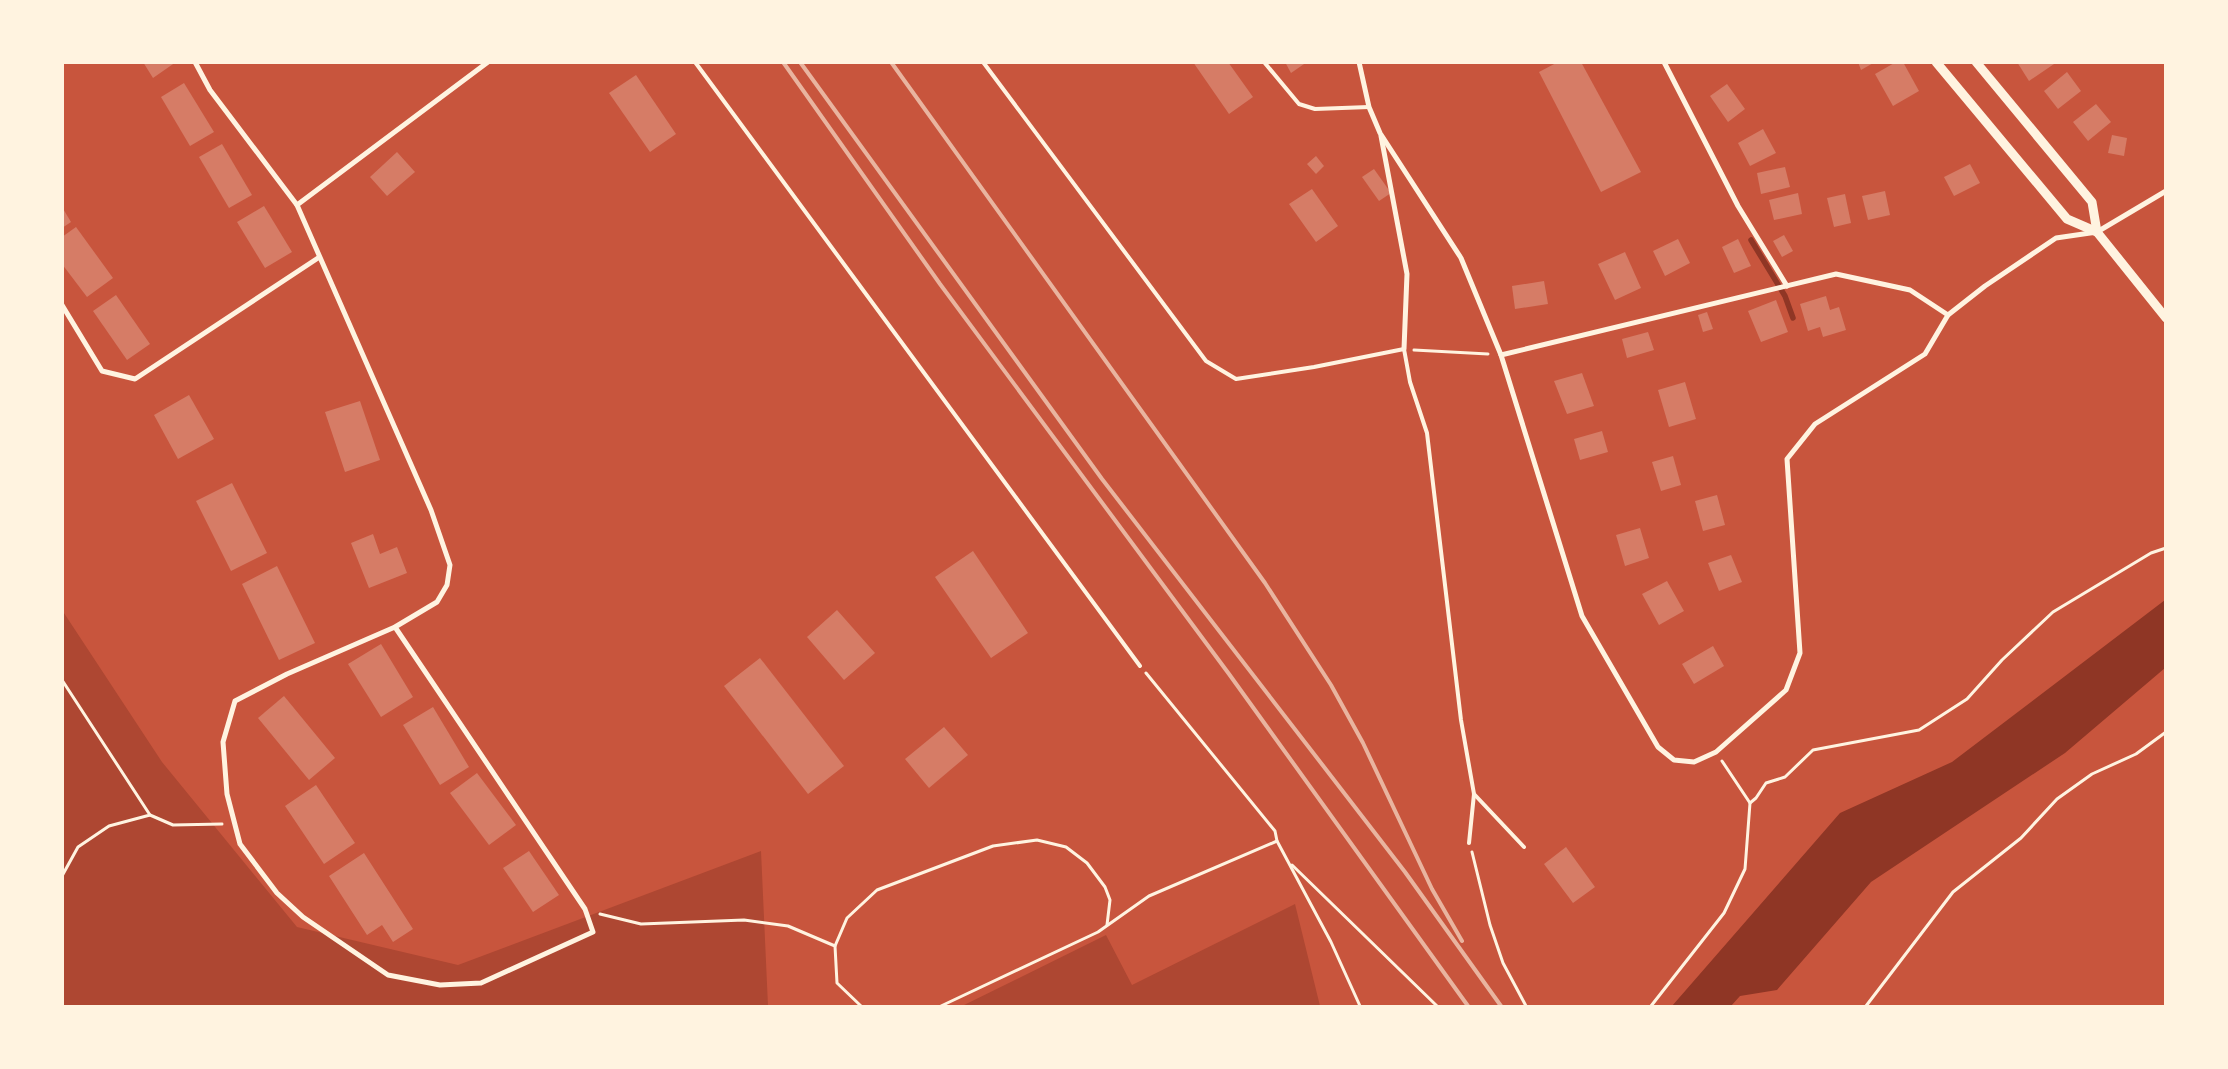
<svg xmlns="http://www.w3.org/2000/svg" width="2228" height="1069" viewBox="0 0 2228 1069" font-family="'IBM Plex Sans',sans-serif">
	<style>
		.green { fill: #ae4732 }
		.water { fill: #8f3625 }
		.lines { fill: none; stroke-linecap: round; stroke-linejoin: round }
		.stream { stroke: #8f3625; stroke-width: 5.5 }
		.building { fill: #d67c66 }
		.path { stroke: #fff3e0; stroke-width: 3 }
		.service { stroke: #fff3e0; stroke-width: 4 }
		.minor { stroke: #fff3e0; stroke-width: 5 }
		.tertiary { stroke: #fff3e0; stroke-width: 9 }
		.rail { stroke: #e9b49f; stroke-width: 4 }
	</style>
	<rect width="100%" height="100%" fill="#c8553d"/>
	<g class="green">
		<path d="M62 610 162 762 297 927 458 965 761 851 768 1006H63Z"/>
		<path d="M1295 904 1320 1006H962L1106 935 1132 985Z"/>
	</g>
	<path class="water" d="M2165 600V668L2065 753 1871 882 1777 990 1740 996 1731 1006H1672L1840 813 1952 762Z"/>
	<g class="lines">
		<path class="stream" d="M1751 240 1785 296 1793 318"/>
	</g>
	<g class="building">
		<path d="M143 62H176L153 78Z"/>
		<path d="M1193 62H1228L1253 97 1229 114Z"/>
		<path d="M1285 62H1307L1291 73Z"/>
		<path d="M1558 62H1581L1641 172 1601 192 1539 72Z"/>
		<path d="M1858 62H1875L1861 70Z"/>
		<path d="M1896 62H1903L1919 91 1893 106 1875 74Z"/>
		<path d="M2017 62H2057L2029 81Z"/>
		<path d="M2067 72 2081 91 2058 109 2044 91Z"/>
		<path d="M636 75 676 134 650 152 609 93Z"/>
		<path d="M184 83 214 132 190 146 161 97Z"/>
		<path d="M1727 84 1745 109 1728 122 1710 96Z"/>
		<path d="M2096 104 2111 122 2088 141 2073 122Z"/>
		<path d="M1763 129 1776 153 1750 166 1738 143Z"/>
		<path d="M2112 135 2127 138 2124 156 2108 153Z"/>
		<path d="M222 144 252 195 229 208 199 157Z"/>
		<path d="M397 152 415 172 387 196 370 177Z"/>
		<path d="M1316 156 1324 166 1316 174 1307 164Z"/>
		<path d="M1970 164 1980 183 1954 196 1944 177Z"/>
		<path d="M1785 167 1790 187 1761 194 1757 173Z"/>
		<path d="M1374 169 1391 193 1379 201 1362 177Z"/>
		<path d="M1312 189 1338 226 1316 242 1289 204Z"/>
		<path d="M1885 191 1890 215 1868 220 1862 196Z"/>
		<path d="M1798 193 1802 214 1774 220 1769 200Z"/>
		<path d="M1845 194 1851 223 1834 227 1827 198Z"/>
		<path d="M264 206 292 252 265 268 237 222Z"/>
		<path d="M62 207 71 222 62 228Z"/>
		<path d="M76 227 113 278 87 297 62 264V237Z"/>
		<path d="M1784 235 1793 251 1782 257 1773 241Z"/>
		<path d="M1678 239 1690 263 1665 276 1653 251Z"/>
		<path d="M1738 239 1751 266 1734 273 1722 247Z"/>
		<path d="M1625 252 1641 288 1615 300 1598 264Z"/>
		<path d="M1544 281 1548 304 1515 309 1512 286Z"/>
		<path d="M116 295 150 344 127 360 93 311Z"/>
		<path d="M1826 296 1830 310 1839 307 1846 330 1823 337 1820 327 1808 331 1800 304Z"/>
		<path d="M1776 300 1788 332 1761 342 1748 311Z"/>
		<path d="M1707 312 1713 329 1703 332 1698 315Z"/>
		<path d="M1648 332 1654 350 1627 358 1622 339Z"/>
		<path d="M1582 373 1594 406 1567 414 1554 381Z"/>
		<path d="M1685 382 1696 419 1669 427 1658 390Z"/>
		<path d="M189 395 214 439 178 459 154 415Z"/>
		<path d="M360 401 380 460 345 472 325 412Z"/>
		<path d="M1602 431 1608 452 1580 460 1574 439Z"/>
		<path d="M1673 456 1681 485 1661 491 1652 462Z"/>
		<path d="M232 483 267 553 231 571 196 501Z"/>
		<path d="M1717 495 1725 525 1703 531 1695 501Z"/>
		<path d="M1640 528 1649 558 1625 566 1616 535Z"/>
		<path d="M373 534 380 554 397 547 407 573 369 588 351 543Z"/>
		<path d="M973 551 1028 633 991 658 935 577Z"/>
		<path d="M1731 555 1742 582 1719 591 1708 563Z"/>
		<path d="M277 566 315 643 279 660 242 584Z"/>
		<path d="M1667 581 1684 611 1659 625 1642 594Z"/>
		<path d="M837 610 875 653 844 680 807 637Z"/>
		<path d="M381 644 413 697 381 717 348 664Z"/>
		<path d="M1713 646 1724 666 1694 684 1682 664Z"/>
		<path d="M760 658 844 766 808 794 724 686Z"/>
		<path d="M284 696 335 758 309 780 258 718Z"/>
		<path d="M433 707 469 767 440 785 403 725Z"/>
		<path d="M944 727 968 755 929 788 905 759Z"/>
		<path d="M477 773 516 825 489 845 450 793Z"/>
		<path d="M316 785 355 843 324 864 285 806Z"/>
		<path d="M1566 847 1595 887 1573 903 1544 864Z"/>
		<path d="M529 851 559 895 533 912 503 868Z"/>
		<path d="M364 853 413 929 393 942 382 925 367 935 329 876Z"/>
	</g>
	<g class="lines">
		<g class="path">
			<path d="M1414 350 1488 354"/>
			<path d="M1146 673 1275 831 1277 841 1331 942 1360 1006"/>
			<path d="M62 680 150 815 109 826 78 847 62 876"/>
			<path d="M1750 803 1756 798 1766 783 1785 777 1813 750 1919 730 1967 699 2002 660 2053 612 2151 553 2166 548"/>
			<path d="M150 815 173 825 222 824"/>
			<path d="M1472 852 1490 925 1503 963 1526 1006"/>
			<path d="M1292 865 1437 1006"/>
			<path d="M600 914 641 924 744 920 788 926 835 946 837 983 861 1006"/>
			<path d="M835 946 847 918 877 890 993 846 1037 840 1066 847 1087 863 1105 887 1110 900 1107 925"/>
			<path d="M941 1006 1098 932 1149 896 1277 841"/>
			<path d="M1651 1006 1724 913 1745 869 1750 803 1722 761"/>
			<path d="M1866 1006 1953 892 2021 838 2057 799 2092 774 2136 754 2166 732"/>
		</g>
		<g class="service">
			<path d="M695 62 1140 666"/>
			<path d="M983 62 1206 361 1236 379 1314 367 1404 349 1410 382 1427 433 1461 720 1474 794 1469 843"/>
			<path d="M1264 62 1299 104 1315 109 1369 107"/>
			<path d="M1474 794 1524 847"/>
		</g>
		<g class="minor">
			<path d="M195 62 210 90 297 205 431 510 450 565 447 585 437 602 395 627 585 909 593 932 481 983 440 985 388 975 303 917 277 893 240 844 227 794 223 742 235 701 287 674 395 627"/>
			<path d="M1359 62 1369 107 1380 133 1461 258 1501 355 1582 616 1658 747 1674 760 1694 762 1716 752 1786 690 1800 653 1787 459 1815 424 1925 354 1948 315 1985 286 2056 238 2097 232 2166 191"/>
			<path d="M1664 62 1738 206 1787 286"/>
			<path d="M1381 136 1407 274 1404 349"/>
			<path d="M297 205 488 62"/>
			<path d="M62 305 102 371 135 379 318 258"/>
			<path d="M1501 355 1836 274 1910 290 1948 315"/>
		</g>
		<g class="tertiary">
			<path d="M1936 62 2067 219 2097 232 2166 318"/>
			<path d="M1976 62 2092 202 2097 232"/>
		</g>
		<g class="rail">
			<path d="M783 62 940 284 1229 674 1468 1006"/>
			<path d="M800 62 1102 479 1405 872 1501 1006"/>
			<path d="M891 62 1265 583 1331 685 1363 743 1432 889 1462 941"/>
		</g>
	</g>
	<rect width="2228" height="1069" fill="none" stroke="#fff3e0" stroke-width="128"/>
</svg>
